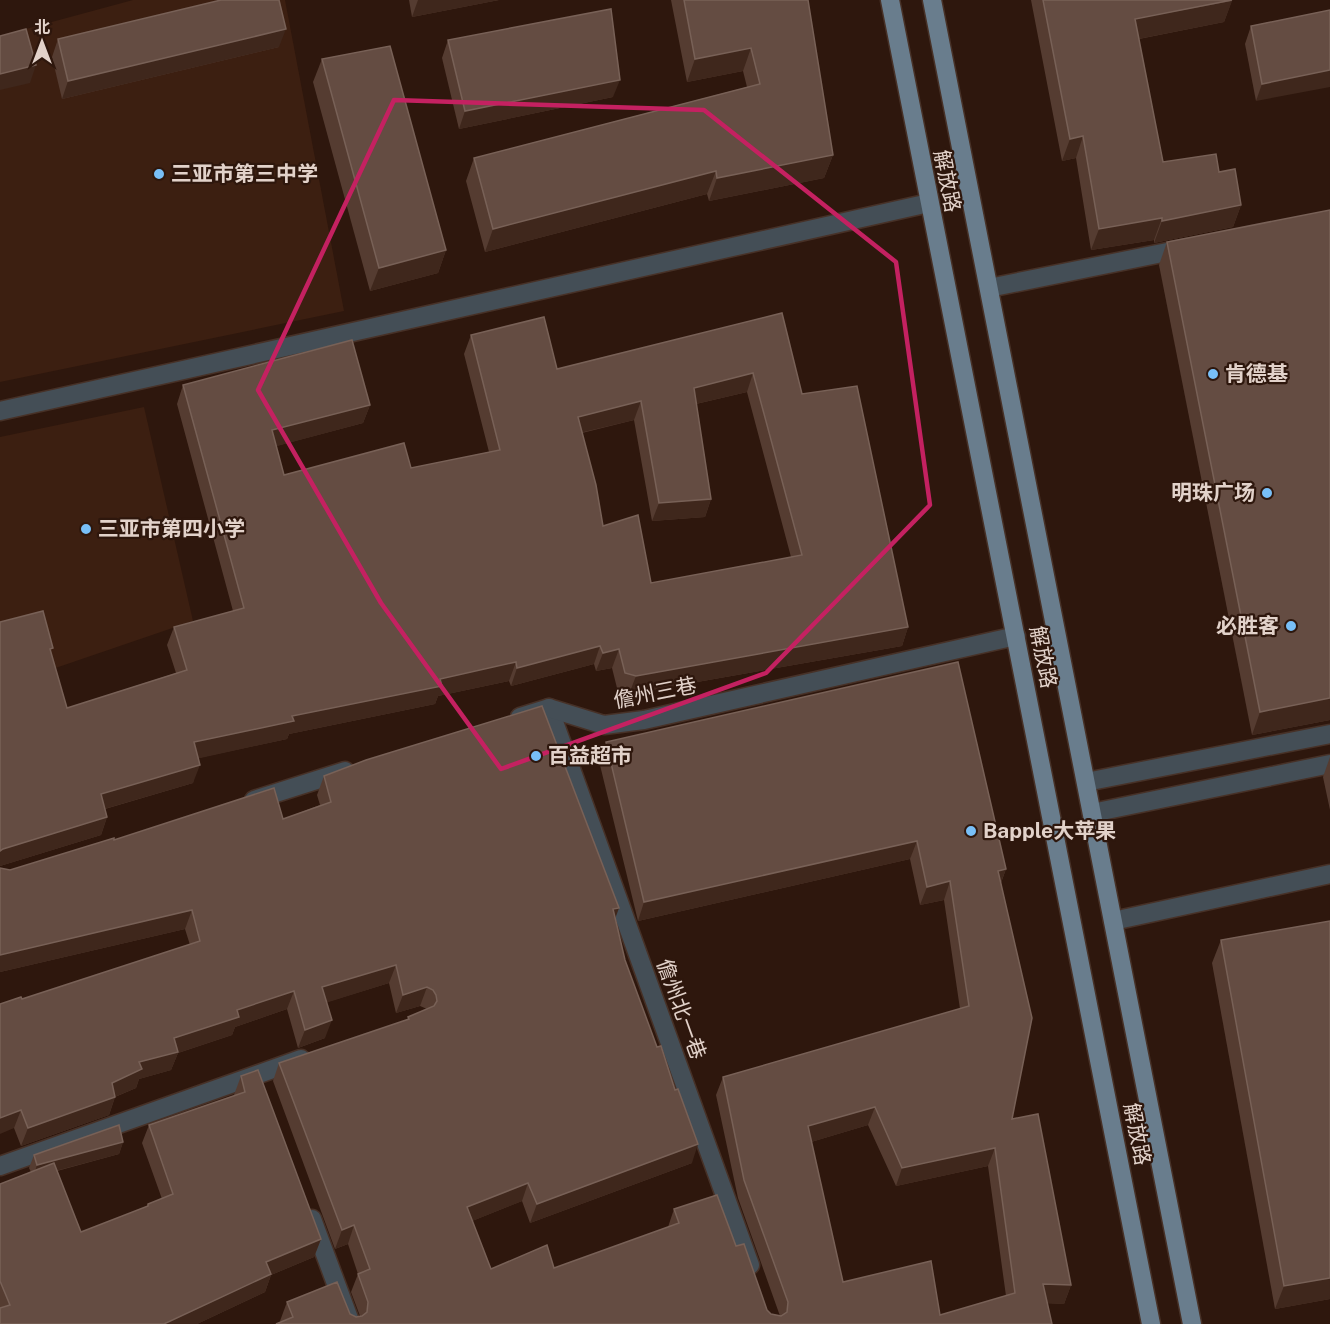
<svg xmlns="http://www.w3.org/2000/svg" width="1330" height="1324" viewBox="0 0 1330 1324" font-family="'Public Sans','Noto Sans SC',sans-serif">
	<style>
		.built { fill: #3c1f11 }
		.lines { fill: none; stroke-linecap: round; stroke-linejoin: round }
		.street-casing { stroke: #473127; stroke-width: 21 }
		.primary-casing { stroke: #473127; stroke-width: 21 }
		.street { stroke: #444e56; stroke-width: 18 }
		.primary { stroke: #697d8d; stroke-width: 18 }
		.wall { fill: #553c31; fill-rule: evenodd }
		.shaded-wall { fill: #3f271c }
		.building { fill: #644c42; stroke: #786157; stroke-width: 1.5; fill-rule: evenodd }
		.marked { fill: none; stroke: #c42161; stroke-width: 4.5; stroke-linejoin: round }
		.poi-dot { fill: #78bff7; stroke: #2e170d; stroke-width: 2 }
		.labels { text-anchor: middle; stroke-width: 4.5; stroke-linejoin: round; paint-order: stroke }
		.poi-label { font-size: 21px; font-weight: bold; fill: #e2d2ca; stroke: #2e170d; text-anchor: start }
		.street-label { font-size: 21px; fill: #e2d2ca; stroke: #2e170d }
	</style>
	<rect width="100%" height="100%" fill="#2e170d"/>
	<g class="built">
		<path d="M133 0H285L344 311 0 382V36Z"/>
		<path d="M144 407 193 621 0 687V437Z"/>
	</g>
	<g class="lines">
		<defs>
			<g id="street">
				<path d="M989 288 1187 248"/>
				<path d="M0 411 929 203"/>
				<path d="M549 708 750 1265"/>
				<path d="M520 717 549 708 604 725 644 720 1016 636"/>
				<path d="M1086 782 1330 734"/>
				<path d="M254 800 345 771"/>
				<path d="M1092 813 1330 764"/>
				<path d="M1113 921 1330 874"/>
				<path d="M0 1166 301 1059"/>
				<path d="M312 1219 351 1324"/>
			</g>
			<g id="primary">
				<path d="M890 0 1151 1324"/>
				<path d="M932 0 1192 1324"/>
			</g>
		</defs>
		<use href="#street" class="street-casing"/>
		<use href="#primary" class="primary-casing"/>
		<use href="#street" class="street"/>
		<use href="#primary" class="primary"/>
	</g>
	<g class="wall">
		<path d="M409 0H499L412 17Z"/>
		<path d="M671 0H808L833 155 824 178 709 201 707 194 485 252 466 181 474 158 747 87 743 71 687 82Z"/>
		<path d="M1031 0H1232L1224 22 1139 39 1163 162 1219 172 1241 205 1233 227 1154 243V240L1091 250 1076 158 1062 161Z"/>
		<path d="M1330 10 1256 101 1245 44 1251 26Z"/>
		<path d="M58 39 279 47 62 99 52 57Z"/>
		<path d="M448 40 613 97 459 129 442 58Z"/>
		<path d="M322 59 446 250 438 273 370 291 313 82Z"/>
		<path d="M1167 242 1330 720 1252 735 1159 265Z"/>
		<path d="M782 313 802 394 908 627 902 646 629 694 618 692 612 668 596 671 594 664 511 686 509 681 438 696 435 704 289 734 287 739 198 758 193 783 105 809 107 817 101 835 0 866V622L51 652 67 708 176 673 167 645 174 627 233 611 177 404 183 385 370 405 363 423 276 446 284 475 411 468 489 452 464 354 471 335 557 369ZM747 392 791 557 651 583 603 526 582 433 634 420 652 521 705 517 711 499 696 404Z"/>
		<path d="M606 742 1006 869 1001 883 1012 1119 1071 1285 1064 1304 1047 1303 1052 1324 281 1322 280 1321 287 1302 350 1314 356 1317 360 1316 351 1292 358 1274 348 1244 335 1249 273 1081 279 1063 407 1020 408 1017 427 1009 420 1006 396 1013 389 983 327 1002 325 1038 298 1048 287 1009 235 1027 232 1035 178 1053 171 1070 139 1079 136 1088 115 1097 109 1115 21 1146 14 1128 22 999 190 945 185 929 0 972V868L10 870 114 840 283 819 320 805 317 795 324 776 619 908 615 917 625 960 692 1163 530 1223 522 1201 472 1221 491 1269 554 1268 668 1227 674 1209 736 1246 767 1310 771 1314 780 1316 738 1198 716 1095 723 1077 960 1009 944 900 920 905 910 859 638 921 599 761ZM868 1125 896 1186 988 1166 1006 1296 940 1315 843 1282 811 1142Z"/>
		<path d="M1330 757V810L1323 777Z"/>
		<path d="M1330 921V1299L1275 1309 1212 963 1221 940Z"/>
		<path d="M241 1076 321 1239 314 1257 271 1275 265 1292 197 1324H0V1184L31 1172 29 1168 34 1155 123 1142 119 1154 57 1171 81 1232 147 1207 148 1204 162 1199 142 1143 149 1125 234 1096V1095Z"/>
	</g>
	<g class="shaded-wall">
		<path d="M418 0H499L412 17Z"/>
		<path d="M1232 1 1224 22 1128 41 1135 19Z"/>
		<path d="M286 29 279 47 62 99 68 81Z"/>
		<path d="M751 48 743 71 687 82 695 59Z"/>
		<path d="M36 65 30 83 0 90V74Z"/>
		<path d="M1330 70V87L1256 101 1262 84Z"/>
		<path d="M620 80 613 97 459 129 465 111Z"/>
		<path d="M1083 136 1076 158 1062 161 1070 139Z"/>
		<path d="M833 155 824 178 709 201 717 178Z"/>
		<path d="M716 171 707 194 485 252 493 229Z"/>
		<path d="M1241 205 1233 227 1154 243 1162 221Z"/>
		<path d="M1162 218 1154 240 1091 250 1099 229Z"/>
		<path d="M446 250 438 273 370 291 379 268Z"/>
		<path d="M753 373 747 392 687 406 694 388Z"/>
		<path d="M641 401 634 420 571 435 578 417Z"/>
		<path d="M370 405 363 423 266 449 272 430Z"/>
		<path d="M711 499 705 517 652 521 659 503Z"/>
		<path d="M908 627 902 646 629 694 636 676Z"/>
		<path d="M600 646 594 664 511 686 517 668Z"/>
		<path d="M619 649 612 668 596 671 603 653Z"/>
		<path d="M516 662 509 681 438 696 435 704 289 734 287 739 187 761 194 742 292 716 440 679Z"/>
		<path d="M1330 698V720L1252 735 1260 712Z"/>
		<path d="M200 765 193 783 94 812 101 794Z"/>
		<path d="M107 817 101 835 0 866V851L3 849Z"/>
		<path d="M917 841 910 859 638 921 644 902Z"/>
		<path d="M1006 869 999 887 998 871Z"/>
		<path d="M950 881 944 900 920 905 927 887Z"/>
		<path d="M619 908 612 927 613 909Z"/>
		<path d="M192 910 185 929 0 972V955Z"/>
		<path d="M396 965 389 983 316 1006 322 987Z"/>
		<path d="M427 987 420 1006 396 1013 403 995Z"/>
		<path d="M294 991 287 1009 235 1027 232 1035 178 1053 171 1070 139 1079 136 1088 112 1098 115 1097 109 1115 21 1146 28 1128 112 1083 174 1038 237 1010Z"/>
		<path d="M332 1020 325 1038 298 1048 305 1030Z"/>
		<path d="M875 1107 868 1125 801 1145 808 1126Z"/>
		<path d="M21 1110 14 1128 0 1134V1118Z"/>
		<path d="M123 1142 119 1154 33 1177 37 1165Z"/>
		<path d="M698 1144 692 1163 530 1223 537 1204Z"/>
		<path d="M995 1148 988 1166 896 1186 902 1168Z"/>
		<path d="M528 1183 522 1201 460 1226 467 1207Z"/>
		<path d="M354 1225 348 1244 335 1249 342 1230Z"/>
		<path d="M321 1239 314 1257 271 1275 265 1292 197 1324H164L266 1262Z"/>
		<path d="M1330 1278V1299L1275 1309 1284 1286Z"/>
		<path d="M1043 1284 1071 1285 1064 1304 1036 1303Z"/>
	</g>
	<g class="building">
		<path d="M221 0H279L286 29 68 81 58 39Z"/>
		<path d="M684 0H808L833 155 717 178 716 171 493 229 474 158 760 84 751 48 695 59Z"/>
		<path d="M1043 0H1232L1135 19 1163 162 1216 154 1219 172 1235 169 1241 205 1162 221V218L1099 229 1083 136 1070 139Z"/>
		<path d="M611 9 620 80 465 111 448 40Z"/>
		<path d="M1330 10V70L1262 84 1251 26Z"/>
		<path d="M26 29 36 65 0 74V36Z"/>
		<path d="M390 46 446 250 379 268 322 59Z"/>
		<path d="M1330 210V698L1260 712 1167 242Z"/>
		<path d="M782 313 802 394 857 386 908 627 636 676 625 673 619 649 603 653 600 646 517 668 516 662 440 679 442 686 292 716 294 721 194 742 200 765 101 794 107 817 3 849 0 851V622L43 611 53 648 50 649 67 708 187 670 174 627 244 608 183 385 352 340 370 405 272 430 284 475 404 443 411 468 500 450 471 335 544 317 557 369ZM753 373 802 555 651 583 638 515 603 526 596 485 578 417 641 401 659 503 711 499 694 388Z"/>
		<path d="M958 662 1006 869 998 871 1032 1018 1012 1119 1038 1114 1071 1285 1043 1284 1052 1324H276L293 1317 287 1302 337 1282 350 1314 356 1317 362 1316 367 1312 368 1302 358 1274 370 1269 354 1225 342 1230 279 1063 409 1019 408 1017 434 1006 437 1001 436 995 433 990 427 987 403 995 396 965 322 987 332 1020 305 1030 294 991 237 1010 239 1017 174 1038 178 1052 139 1062 142 1069 112 1083 115 1097 28 1128 21 1110 0 1118V1004L21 997 22 999 200 941 192 910 0 955V868L10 870 114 838V840L274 788 283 819 331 802 324 776 366 760 542 706 619 908 613 909 625 960 657 1047 661 1046 675 1090 678 1089 698 1144 537 1204 528 1183 467 1207 491 1269 547 1245 554 1268 679 1223 674 1209 717 1195 736 1246 744 1244 767 1310 771 1314 781 1316 787 1312 788 1302 744 1180 723 1077 969 1006 950 881 927 887 917 841 644 902 606 742ZM875 1107 902 1168 995 1148 1015 1293 940 1315 931 1261 843 1282 808 1126Z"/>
		<path d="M1330 921V1278L1284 1286 1221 940Z"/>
		<path d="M258 1070 321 1239 266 1262 271 1274 164 1324H0V1308L10 1305 0 1281V1184L54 1163 81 1232 148 1206V1204L173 1194 149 1125 245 1092 241 1076Z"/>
		<path d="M119 1125 123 1142 37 1165 34 1155Z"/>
	</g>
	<path class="marked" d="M394 100 704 110 896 262 930 505 766 673 501 769 381 603 258 390Z"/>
	<g class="poi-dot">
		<circle cx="159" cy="174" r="6"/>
		<circle cx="1213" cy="374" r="6"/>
		<circle cx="1267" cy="493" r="6"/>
		<circle cx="86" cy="529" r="6"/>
		<circle cx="1291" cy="626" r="6"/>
		<circle cx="536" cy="756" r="6"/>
		<circle cx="971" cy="831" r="6"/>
	</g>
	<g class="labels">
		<g class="poi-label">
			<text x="171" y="181">三亚市第三中学</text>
			<text x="1225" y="381">肯德基</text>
			<text x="1255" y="500" text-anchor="end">明珠广场</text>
			<text x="98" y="536">三亚市第四小学</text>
			<text x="1279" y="633" text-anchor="end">必胜客</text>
			<text x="548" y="763">百益超市</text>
			<text x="983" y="838">Bapple大苹果</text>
		</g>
		<g class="street-label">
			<text transform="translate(947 181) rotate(79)" y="7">解放路</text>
			<text transform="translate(1043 657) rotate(79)" y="7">解放路</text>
			<text transform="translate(655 693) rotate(-11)" y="7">儋州三巷</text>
			<text transform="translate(681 1009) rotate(70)" y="7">儋州北一巷</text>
			<text transform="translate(1137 1134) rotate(79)" y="7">解放路</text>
		</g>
	</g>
	<g transform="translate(42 42)" stroke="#2e170d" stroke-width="4.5" paint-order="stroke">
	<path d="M0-4.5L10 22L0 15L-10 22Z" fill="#e2d2ca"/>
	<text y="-9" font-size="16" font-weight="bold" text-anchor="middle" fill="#e2d2ca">北</text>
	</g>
</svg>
